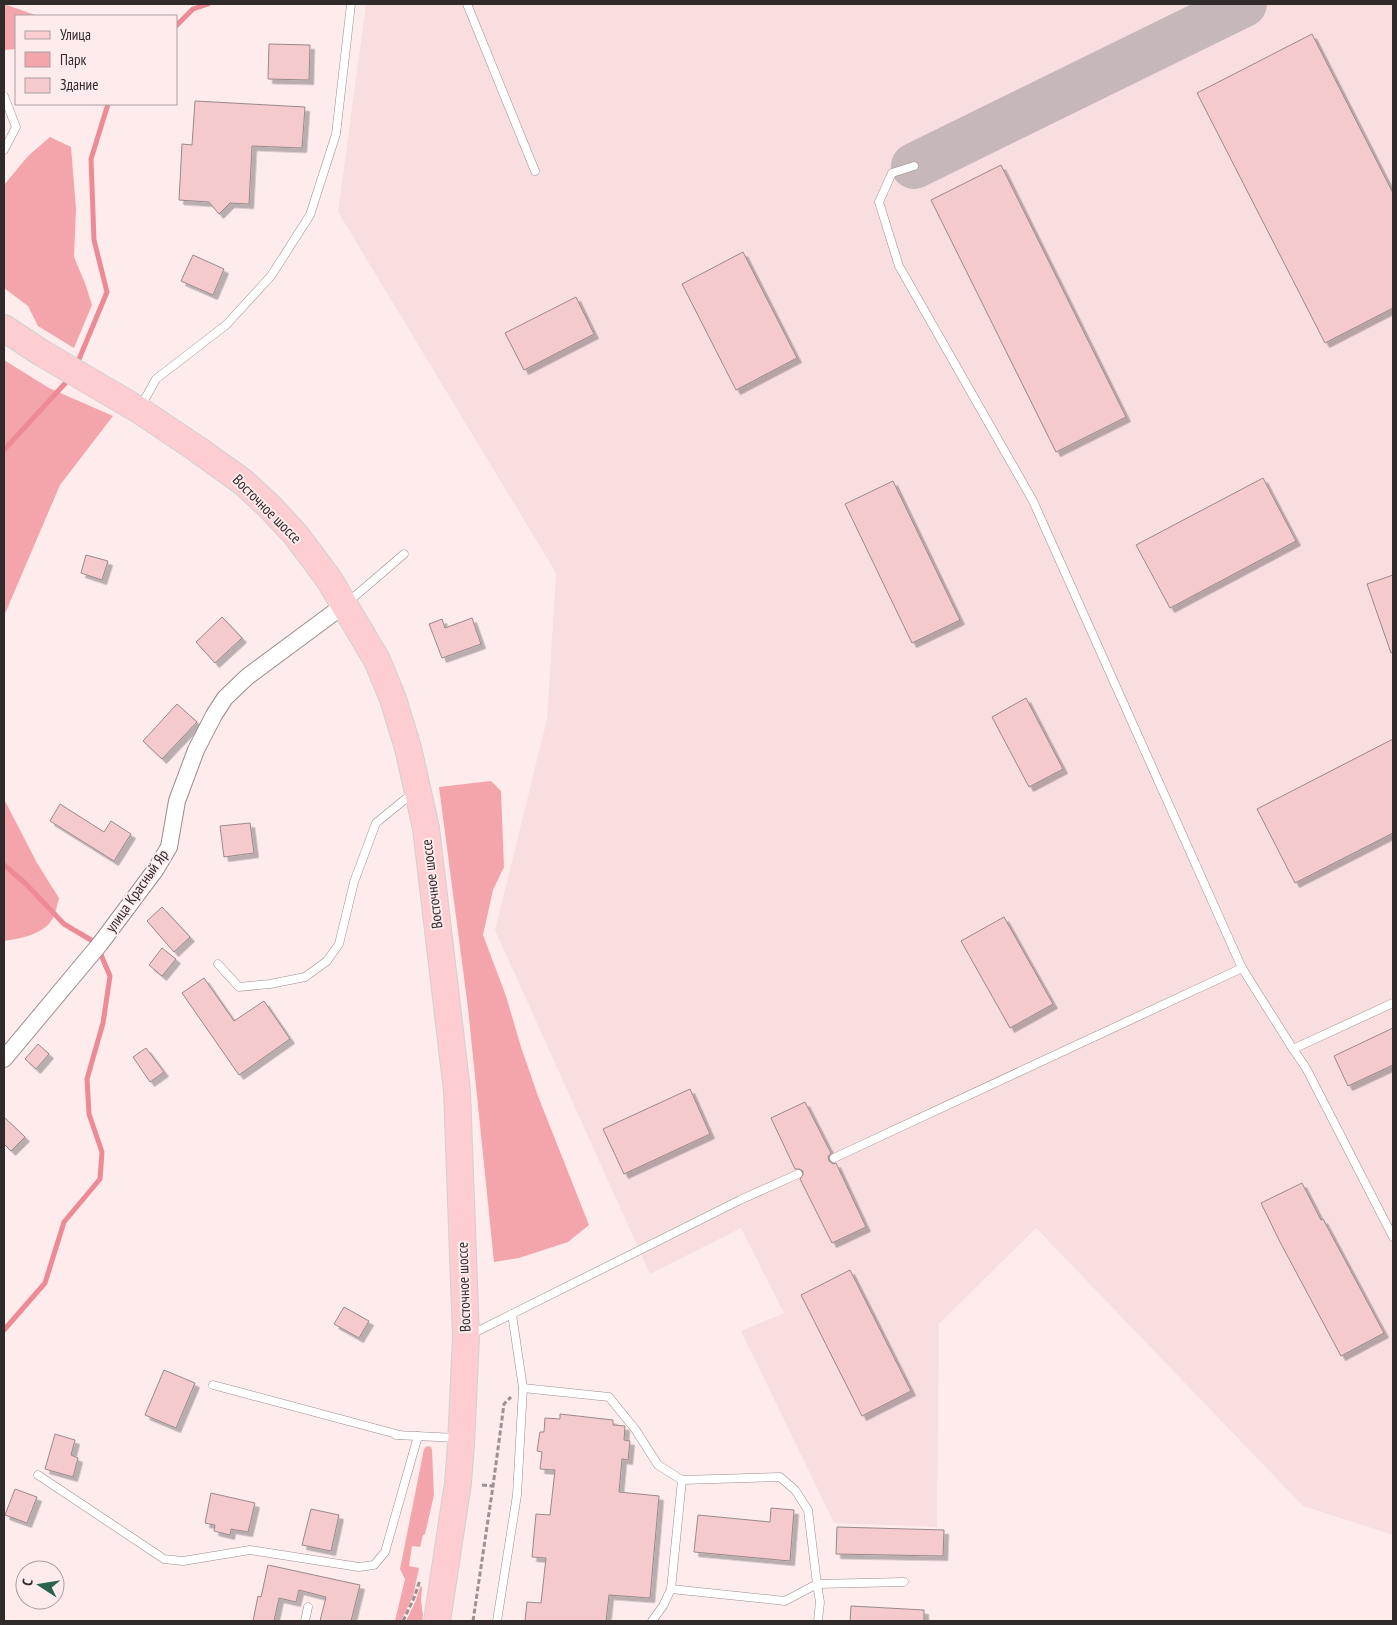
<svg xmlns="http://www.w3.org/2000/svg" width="1397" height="1625" viewBox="0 0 1397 1625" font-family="'PT Sans Narrow',sans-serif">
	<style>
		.built { fill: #f9dee0 }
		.green { fill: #f4a5ac }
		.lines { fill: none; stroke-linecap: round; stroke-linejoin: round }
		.stream { stroke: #ee8a95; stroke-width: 5 }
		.taxiway { stroke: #c6b7b8; stroke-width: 46 }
		.building { fill: #f5cacd; stroke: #99898a; filter: url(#shadow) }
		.service-casing { stroke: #9c8c8d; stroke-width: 9 }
		.minor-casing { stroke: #9c8c8d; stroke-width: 18 }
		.primary-casing { stroke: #d2d0d0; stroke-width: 28 }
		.path { stroke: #9d9091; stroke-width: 3; stroke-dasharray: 5 2.5; stroke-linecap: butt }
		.service { stroke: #fff; stroke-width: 8 }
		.minor { stroke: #fff; stroke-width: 16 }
		.primary { stroke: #fdcdd1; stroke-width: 26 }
		.labels { text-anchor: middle; stroke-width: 4; stroke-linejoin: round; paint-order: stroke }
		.street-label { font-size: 15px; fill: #312a2b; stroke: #feeced }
	</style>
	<defs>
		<filter id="shadow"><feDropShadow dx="4.5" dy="4.5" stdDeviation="0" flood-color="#0004"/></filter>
	</defs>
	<rect width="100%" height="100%" fill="#feeced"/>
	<path class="built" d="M366 4H1393V1535L1303 1506 1036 1228 939 1324 937 1527 834 1523 741 1331 784 1313 741 1228 650 1274 495 930 547 719 556 573 338 212Z"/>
	<g class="green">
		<path d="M4 4 38 16H16V49L4 50Z"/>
		<path d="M50 137 71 147 76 209 74 257 85 283 92 305 74 348 38 326 28 306 4 288V185L28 156Z"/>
		<path d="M4 360 49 388 113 416 60 485 4 616Z"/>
		<path d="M491 781 501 791 504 867 493 890 483 935 506 996 521 1047 538 1096 589 1225 568 1242 519 1258 494 1262 468 1008 439 787Z"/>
		<path d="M4 799 37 863 59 898C57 905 56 912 53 918 45 934 20 939 4 941Z"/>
		<path d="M427 1446 431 1447 432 1450 434 1495 425 1534 423 1535 420 1547 412 1546 409 1566 419 1568 413 1596 401 1621H395L405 1579 400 1569 424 1449Z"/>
		<path d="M422 1586 421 1601 423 1615 422 1621H406L416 1600 420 1587Z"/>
	</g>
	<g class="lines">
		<g class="stream">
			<path d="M176 26 193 9 208 4"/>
			<path d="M77 364 107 292 94 240 91 159 108 104"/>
			<path d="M4 450 70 378"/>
			<path d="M4 865 26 884 64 924 96 943 110 976 103 1023 87 1079 89 1114 102 1152 100 1179 64 1222 45 1283 4 1330"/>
		</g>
		<path class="taxiway" d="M914 166 1244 4"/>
	</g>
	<g class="building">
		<path d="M1312 34 1393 193V308L1325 343 1197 93Z"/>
		<path d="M269 44 310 45 309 80 268 79Z"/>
		<path d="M195 101 305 107 302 148 252 146 249 204 230 203 219 214 209 202 179 200 182 144 192 145Z"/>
		<path d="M1001 165 1126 417 1056 452 931 200Z"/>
		<path d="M743 252 797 358 736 390 682 284Z"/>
		<path d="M193 255 224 269 213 295 181 281Z"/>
		<path d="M576 297 594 334 524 370 505 333Z"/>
		<path d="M1263 478 1296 541 1170 608 1136 545Z"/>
		<path d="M893 481 960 620 912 643 845 504Z"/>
		<path d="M86 555 108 561 102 580 81 573Z"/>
		<path d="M1393 575V652L1391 653 1367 584Z"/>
		<path d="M222 617 242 638 215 663 196 642Z"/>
		<path d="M472 618 481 644 442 658 429 624 442 619 445 628Z"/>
		<path d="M1026 698 1063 769 1029 787 992 717Z"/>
		<path d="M177 704 197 722 162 759 143 741Z"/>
		<path d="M1393 739V833L1295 883 1257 809Z"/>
		<path d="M60 804 104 832 111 821 131 834 114 861 50 821Z"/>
		<path d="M250 823 254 853 224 857 220 826Z"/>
		<path d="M162 907 190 937 174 952 147 921Z"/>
		<path d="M1004 917 1053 1004 1010 1028 961 941Z"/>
		<path d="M162 948 176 959 162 976 149 965Z"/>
		<path d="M204 978 234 1021 264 1001 290 1039 239 1075 182 993Z"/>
		<path d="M1393 1028V1065L1348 1086 1334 1056Z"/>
		<path d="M38 1044 49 1054 36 1069 25 1059Z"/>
		<path d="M146 1048 164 1072 150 1082 133 1057Z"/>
		<path d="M690 1089 710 1134 624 1174 603 1129Z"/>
		<path d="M805 1102 831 1153 828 1157 829 1161 833 1164 836 1163 866 1227 832 1243 800 1179 803 1175V1171L799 1169H795L771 1118Z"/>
		<path d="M4 1117 25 1137 11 1151 4 1144Z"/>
		<path d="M1302 1183 1321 1220 1323 1219 1384 1333 1341 1356 1280 1242 1261 1203Z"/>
		<path d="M850 1270 911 1391 862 1416 801 1295Z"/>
		<path d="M344 1307 369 1321 359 1338 334 1324Z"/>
		<path d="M164 1370 195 1383 176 1428 145 1415Z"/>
		<path d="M560 1414 613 1420V1425L625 1426 624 1440 630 1441 628 1460 622 1459 619 1492 659 1496 650 1598 609 1595 606 1621H525L527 1602 541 1603 546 1558 532 1557 536 1514 550 1515 555 1470 540 1469 542 1452 537 1451 540 1432H544L545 1418 560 1419Z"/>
		<path d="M55 1434 75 1440 71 1455 78 1458 73 1477 45 1469Z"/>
		<path d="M15 1489 37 1497 27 1523 5 1515Z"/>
		<path d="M211 1493 255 1503 248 1532 231 1529 230 1535 214 1531 215 1525 205 1523Z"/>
		<path d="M771 1508 794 1510 790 1561 694 1552 698 1515 770 1522Z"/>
		<path d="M311 1509 339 1515 331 1551 302 1545Z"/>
		<path d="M837 1527 944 1530 943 1556 836 1554Z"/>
		<path d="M268 1565 360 1585 351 1621H320L326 1597 299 1590 296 1602 279 1598 274 1621H253L258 1596 261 1597Z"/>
		<path d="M851 1606 924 1610V1621H850Z"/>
	</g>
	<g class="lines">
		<defs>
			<g id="service">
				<path d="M467 4 535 171"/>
				<path d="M4 96 16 127 4 150"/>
				<path d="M914 166 892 173 879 202 899 266 1033 501 1242 968"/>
				<path d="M141 406 156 379 226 325 271 276 310 215 336 134 351 4"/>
				<path d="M347 603 404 554"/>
				<path d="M218 964 239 987 270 984 305 977 327 961 339 944 354 882 376 823 414 792"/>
				<path d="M1293 1049 1393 1003"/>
				<path d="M834 1158 1242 968 1293 1049 1306 1068 1393 1237"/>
				<path d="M470 1335 740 1200 798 1174"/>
				<path d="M213 1385 400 1435"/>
				<path d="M523 1388 609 1397 635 1429 658 1465 682 1480"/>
				<path d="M396 1435 457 1438"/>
				<path d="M38 1475 164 1559 183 1561 250 1550 359 1567 374 1565 385 1552 418 1436"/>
				<path d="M671 1589 785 1601 817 1584 820 1602 818 1621"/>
				<path d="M305 1621 308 1607"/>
				<path d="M497 1621 517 1495 523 1388 512 1314"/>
				<path d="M652 1621 663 1606 671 1589 682 1480 780 1477 795 1490 808 1510 817 1584 904 1582"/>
			</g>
			<path id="minor" d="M4 1059 100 944 156 869 169 847 177 801 196 750 214 715 225 698 247 677 344 605"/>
			<path id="primary" d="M4 328 40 352 139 410 197 449 243 482 270 507 295 534 314 559 330 581 377 660 393 699 408 748 426 828 457 1091 466 1337 461 1444 458 1483 437 1621"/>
		</defs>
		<use href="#service" class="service-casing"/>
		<use href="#minor" class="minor-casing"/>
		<use href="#primary" class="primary-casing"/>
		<g class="path">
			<path d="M482 1485 493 1486"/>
			<path d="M403 1621 414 1598 420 1580"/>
			<path d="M473 1621 493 1486 504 1404 511 1397"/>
		</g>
		<use href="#service" class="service"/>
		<use href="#minor" class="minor"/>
		<use href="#primary" class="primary"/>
	</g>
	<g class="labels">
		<g class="street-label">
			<text transform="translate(267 509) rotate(45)" y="5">Восточное шоссе</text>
			<text transform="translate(432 884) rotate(-97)" y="5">Восточное шоссе</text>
			<text transform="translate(137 891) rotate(-55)" y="5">улица Красный Яр</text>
			<text transform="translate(464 1287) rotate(-92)" y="5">Восточное шоссе</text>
		</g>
	</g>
	<rect width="1397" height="1625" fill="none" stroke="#312a2b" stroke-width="10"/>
	<rect x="15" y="15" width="162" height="90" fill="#feeced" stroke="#ac9e9f"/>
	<rect x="25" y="31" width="25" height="8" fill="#fdcdd1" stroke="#ac9e9f"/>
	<text x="60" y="40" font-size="15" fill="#312a2b">Улица</text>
	<rect x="25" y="52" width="25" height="15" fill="#f4a5ac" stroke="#ac9e9f"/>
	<text x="60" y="65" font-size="15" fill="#312a2b">Парк</text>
	<rect x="25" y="78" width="25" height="15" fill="#f5cacd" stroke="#ac9e9f"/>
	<text x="60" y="90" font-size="15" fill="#312a2b">Здание</text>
	<g transform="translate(40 1585) rotate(282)"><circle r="24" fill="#feeced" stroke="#ac9e9f"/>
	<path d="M0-4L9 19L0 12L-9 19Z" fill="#2b634c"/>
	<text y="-8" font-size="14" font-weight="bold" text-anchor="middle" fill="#312a2b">С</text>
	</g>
</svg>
